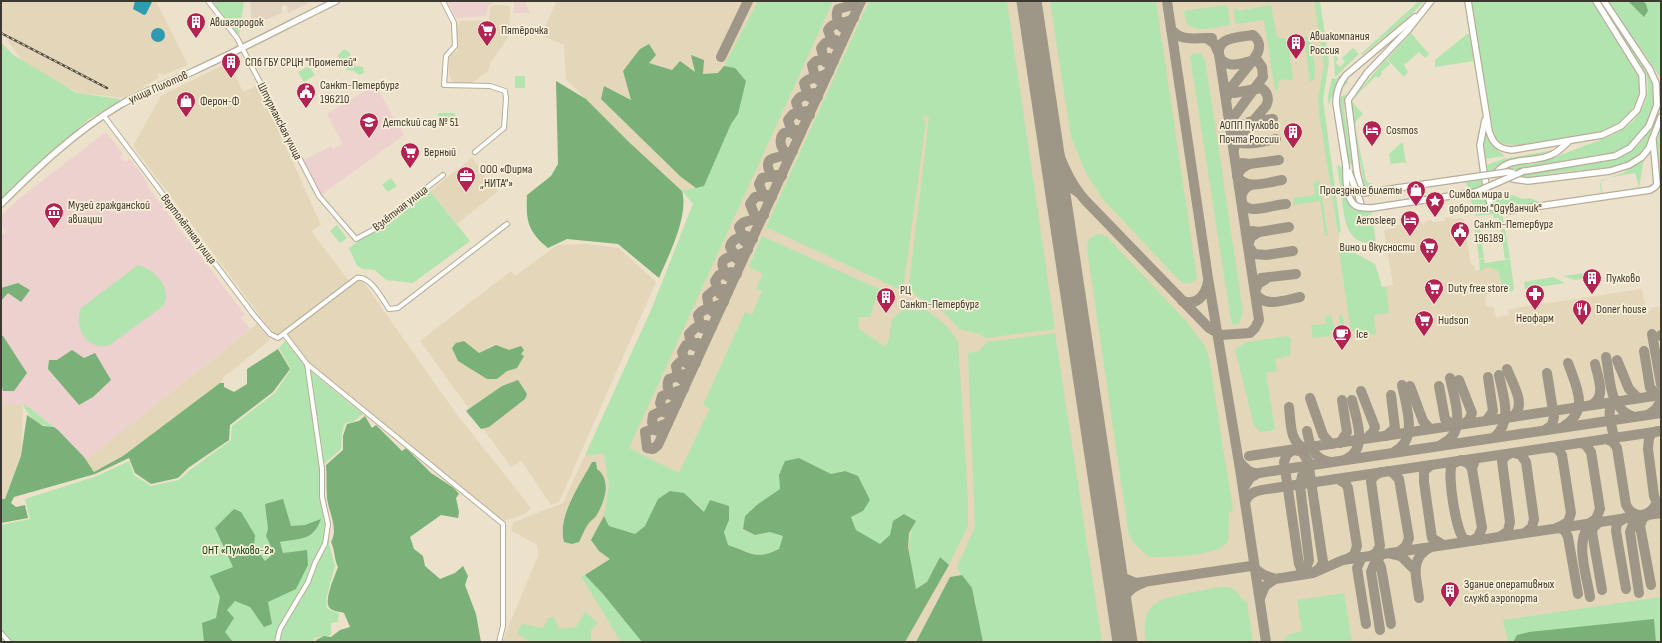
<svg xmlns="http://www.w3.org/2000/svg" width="1662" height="643" viewBox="0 0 1662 643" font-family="'Sofia Sans Condensed',sans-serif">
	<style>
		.built { fill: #e4d6b8 }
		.education { fill: #ecd1cf }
		.medical { fill: #e1d3c0 }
		.green { fill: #b2e4b0 }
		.forest { fill: #7ab179 }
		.water { fill: #309ab2 }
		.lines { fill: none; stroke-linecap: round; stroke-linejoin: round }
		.taxiway { stroke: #9e9686; stroke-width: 10 }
		.runway { stroke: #9e9686; stroke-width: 25 }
		.street-casing { stroke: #b8ae98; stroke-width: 6 }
		.secondary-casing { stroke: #b8ae98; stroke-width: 8 }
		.street { stroke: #fff; stroke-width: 4 }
		.secondary { stroke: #fff; stroke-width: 5.5 }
		.rail-casing { stroke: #504b41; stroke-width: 2.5 }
		.rail { stroke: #f9eed7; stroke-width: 1; stroke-dasharray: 3; stroke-linecap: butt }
		.secondary-bridge-casing { stroke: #b8ae98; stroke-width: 8; stroke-linecap: butt }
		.secondary-bridge { stroke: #fff; stroke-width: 5.5 }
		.labels { text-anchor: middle; stroke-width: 3.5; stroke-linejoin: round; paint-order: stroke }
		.poi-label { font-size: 12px; fill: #3d3930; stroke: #f9eed7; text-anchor: start }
		.street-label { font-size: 12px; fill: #3d3930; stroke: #f9eed7 }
		.park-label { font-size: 12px; fill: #003d04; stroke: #f9eed7 }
	</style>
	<rect width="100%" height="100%" fill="#ece1ca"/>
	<g class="built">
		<path d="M1 1H156L188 65 163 75 160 73 158 75 159 77 126 98 79 93 32 69 23 61 8 41 10 35 1 30Z"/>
		<path d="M557 1H1317L1326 62 1321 99 1339 232V244L1375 264 1382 287 1393 285 1384 230 1395 228V226L1400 225 1402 227 1415 225V223L1420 222H1422V224L1425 223V221L1432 220V222L1445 221V218L1451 217 1452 219 1463 218 1471 265H1474L1475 271 1487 267H1492L1499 273 1501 277 1499 287 1485 297 1486 306 1494 308 1496 317 1509 315 1508 309 1642 289 1646 312 1651 311V308L1661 306V642H502L538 556 537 545 512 531 511 528 514 522 563 503 652 308 693 204 692 200 630 143 566 79 564 45 541 35Z"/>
		<path d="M494 5 510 6 509 36 491 62 488 71 470 84 454 83 449 75V57L450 54 458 51 457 27 460 21 489 20 490 7Z"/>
		<path d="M229 62 243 92 258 85 321 225 311 231 350 282 276 337 133 146 161 96Z"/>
		<path d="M472 158 498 191 457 224 430 191Z"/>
		<path d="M587 244 619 248 656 282 559 502 551 505 521 460 511 467 420 341 511 271 515 276 557 245Z"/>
		<path d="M360 277 455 412 531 508 525 514 503 521 306 361 288 334Z"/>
		<path d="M257 324 270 340 224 377 220 383 123 456 94 472 86 460Z"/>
		<path d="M1 404H23L21 456 5 499H1Z"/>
	</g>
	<g class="education">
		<path d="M448 1H507L493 2 488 6 486 16 456 18Z"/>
		<path d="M514 1H525L530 13H514Z"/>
		<path d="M375 85 404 135 321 195 304 162V160L331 146 333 149 343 144 327 114Z"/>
		<path d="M106 132 123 154 120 157 125 162 130 159 149 185 147 186 245 315 241 318 250 329 86 460 58 430 26 405 1 404V236L6 232 1 225V216L21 197Z"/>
	</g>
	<path class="medical" d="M250 1H308V3L288 13 287 6 282 5V13L252 25Z"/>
	<g class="green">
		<path d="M214 1H244L239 36 214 4Z"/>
		<path d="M758 1H833L629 448 679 473 710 408 703 405 745 312 752 315 762 291 756 289 763 274 749 267 762 236 879 289 870 317H859L858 328 885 347 889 340 892 319 904 309 906 299C927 310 945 321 958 341L968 499V525L949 565 940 557 927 582 916 589C911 564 903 545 916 521L890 535 880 544 856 530 851 517 863 511 845 471 831 474 799 458 779 475 780 489 758 504 745 516 743 530 755 535 770 532 784 536 779 549C756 561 750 551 728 545L724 532 729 520 704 512 695 502 659 499 645 526 635 534 609 526 604 516 609 486 604 453 585 456 652 308 693 204 682 191 704 186 731 124 738 114 735 68 724 66Z"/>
		<path d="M869 1H1007L1055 329 986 338 980 334 959 329 945 313 915 295 909 285 929 117 924 116 923 120 926 121 903 291 766 227Z"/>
		<path d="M1050 1H1156L1196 271 1197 278C1191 284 1186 286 1179 280L1102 198 1086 173 1071 137Z"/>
		<path d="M1314 1H1320L1329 62 1323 100 1341 232 1338 233 1319 113 1318 98 1324 65Z"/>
		<path d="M1419 1H1424L1407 19 1362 55 1361 54Z"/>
		<path d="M1471 1H1592L1637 74C1640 85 1640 94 1635 104 1620 135 1579 136 1550 140 1535 142 1516 148 1501 143L1496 138 1493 129Z"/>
		<path d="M1600 1C1610 9 1621 32 1629 44 1637 57 1649 72 1653 87 1659 109 1640 142 1620 151 1608 156 1593 156 1580 158L1581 166 1618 158 1635 149 1642 141 1656 115 1660 90 1661 104 1658 120 1648 145 1640 155 1634 160 1620 166 1554 173 1519 179 1501 171C1514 159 1527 167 1541 162 1554 158 1568 152 1581 147 1606 138 1630 132 1643 107 1648 97 1649 88 1647 77Z"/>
		<path d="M1608 1H1628L1637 9 1646 4 1643 1H1661V78Z"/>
		<path d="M1226 5 1228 8 1230 25C1216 27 1197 34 1186 23L1184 11Z"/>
		<path d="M1271 5 1277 37 1288 39 1310 37 1315 67 1314 80 1310 82 1309 77 1305 40 1288 42 1293 79 1288 81 1287 79 1280 80 1278 83 1279 89 1275 90 1264 20 1235 24 1234 9 1237 8 1238 11Z"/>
		<path d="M1411 33 1429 54 1425 58 1419 52 1404 65 1408 72 1404 77 1387 59Z"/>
		<path d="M1467 34H1469L1474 61 1435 67V60Z"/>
		<path d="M1 42 12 54 77 93 120 99 119 101 89 119 23 177 1 200Z"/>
		<path d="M1353 48 1359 54 1335 77 1334 54 1338 58 1336 63 1340 67 1345 62 1342 58Z"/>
		<path d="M344 49 350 53 351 61 356 66 363 67 364 73 359 75 354 71 347 70 345 65 339 62 338 55Z"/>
		<path d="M1194 53 1201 54 1205 59 1243 311 1239 324 1233 325 1231 320 1190 56Z"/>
		<path d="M1386 59 1390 64 1381 72 1382 74 1378 78 1376 76 1351 101 1363 114 1356 121 1355 126 1366 180 1369 183H1372L1373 188 1367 189 1364 187 1351 101Z"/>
		<path d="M309 66 315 75 304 82 298 72Z"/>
		<path d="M1340 75 1348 82 1347 84 1331 98 1329 106 1328 96 1332 78 1336 79Z"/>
		<rect x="515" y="76" width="10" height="12"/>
		<path d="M1346 94 1344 110 1353 166 1348 163 1338 99Z"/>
		<rect x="438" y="113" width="17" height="10"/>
		<path d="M1661 126V184C1655 169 1654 142 1661 126Z"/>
		<path d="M1485 132 1492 146 1505 156 1484 159 1482 144Z"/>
		<path d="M1401 143 1403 144 1406 164 1404 162 1391 164V166L1389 154Z"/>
		<path d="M1555 150 1535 156 1514 159 1488 173 1487 165 1503 159Z"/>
		<path d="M1644 159 1639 188 1635 173 1607 178 1601 182 1602 193H1601L1600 184 1602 180 1623 173Z"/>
		<path d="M1337 165 1352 171 1356 194 1360 205 1371 210 1372 214 1368 215 1369 222 1373 221 1376 243C1347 246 1345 222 1342 200 1340 189 1339 177 1337 165Z"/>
		<path d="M391 178 397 186 388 192 382 185Z"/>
		<path d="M1482 178 1484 188 1468 191 1466 180Z"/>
		<path d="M1320 181 1328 236H1325L1320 201 1294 205 1293 198 1313 195 1315 193 1313 182Z"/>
		<path d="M430 191 470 241 413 283 386 280 375 270 363 269 357 266 349 248 364 237 378 231Z"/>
		<path d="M1484 193 1488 205 1472 204 1470 196Z"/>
		<path d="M1513 195 1522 199 1530 198 1542 203 1509 208 1493 204 1491 198Z"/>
		<path d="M1472 211H1497L1502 215 1504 223 1500 225 1501 228 1505 230 1510 258 1505 259 1499 218H1494L1493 214 1476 216Z"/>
		<path d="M1475 221H1479L1484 258 1479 259 1474 224Z"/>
		<path d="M337 225 347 238 340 243 330 231Z"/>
		<path d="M1097 234 1103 235 1107 237 1187 322 1205 346 1209 358 1233 511 1229 512 1228 541C1219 557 1168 557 1149 557L1136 545 1129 536 1087 248 1089 239Z"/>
		<path d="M1338 244 1375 264 1382 287H1386L1389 313 1374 315 1376 335 1351 331Z"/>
		<path d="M1484 259 1485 263 1510 259 1514 288 1513 291C1507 293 1500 295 1496 291L1501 282 1499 273C1494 267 1487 265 1480 271L1479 260Z"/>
		<path d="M138 265C155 269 173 289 163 306L110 345C86 352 74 327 81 308Z"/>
		<path d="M1598 271 1599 277 1575 280 1563 276Z"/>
		<path d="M1553 277 1565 283 1525 289 1524 282Z"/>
		<path d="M1339 314 1343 316C1344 324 1348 332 1339 337Z"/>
		<path d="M1331 315 1333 325H1335V331H1331L1330 336 1313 338 1311 325 1326 324 1325 316Z"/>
		<path d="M1055 333 1102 642H983L976 616V601L957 567 975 527 968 353 979 351 987 342Z"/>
		<path d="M1288 336 1291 339 1290 356 1275 359 1277 371 1266 373 1275 430 1260 432 1254 425 1235 349 1247 342Z"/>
		<path d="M285 341 309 370 363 414 353 422 345 423 342 433 341 449 324 464 325 498 330 523 329 544 335 566 326 599 327 608 331 611 339 613 338 622 331 623V635L314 638 313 642H1V525L30 519 25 499 97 476 129 461 134 475 151 486 179 480 190 470 231 440 232 426 275 393 291 369 279 348Z"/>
		<path d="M23 404 26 405 54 427C39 426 28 418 23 404Z"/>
		<path d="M585 575 603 594 642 642H621L581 576Z"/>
		<path d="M1226 587C1240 588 1238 599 1247 602L1253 642H1146C1140 604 1157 599 1189 593 1201 591 1213 587 1226 587Z"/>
		<path d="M1344 593 1352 642H1283L1287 635 1302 631 1297 600Z"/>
		<path d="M1661 597V642H1656L1654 620 1517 635 1513 642H1508L1503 620Z"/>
		<path d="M585 612 598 623 591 630V642H532L517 634 522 624 543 628 548 618 554 617 559 629 576 627Z"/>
	</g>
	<g class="forest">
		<path d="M1628 1H1643L1646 4 1648 11 1644 17Z"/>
		<path d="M649 44 656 55 649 63 672 70 680 61 695 72 691 55 704 60 703 74 718 73 724 66 735 68 746 81 738 114 731 124 704 186 696 188 681 177 601 99 604 86 631 100 623 71 640 49Z"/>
		<path d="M556 81 586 99 630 143 682 191C689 216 669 254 659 278L618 244 567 239 548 248C527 231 526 220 527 195L551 176 558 164Z"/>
		<path d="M18 283 30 290 21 302 8 293 1 301V288Z"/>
		<path d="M1 335 3 336 27 373 14 391H3L1 383Z"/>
		<path d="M464 341 479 353 496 345 509 350 521 346 524 350 521 354 524 356 517 368 507 371 497 379H487L458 361 452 348 456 343Z"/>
		<path d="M278 349 290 369 273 392 230 425 229 440 188 468 178 478 151 484 135 473 129 458 95 474 14 497 11 503 16 507 25 505 28 518 1 523V499H5L21 456 27 415 43 426 54 427 58 430 84 457 94 472 123 456 220 383H224V387L234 392 247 384V369Z"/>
		<path d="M72 350 84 358 95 353 111 380 93 397 79 405 48 369 49 360H57Z"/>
		<path d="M518 380 527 394 525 399 489 427 481 429 466 411 502 386Z"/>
		<path d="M365 416 372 428 376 425 402 451 406 448 431 473 454 488 459 494 456 498 459 512 458 518 441 515 410 537 414 549 423 556 425 566 440 579 455 573 463 566 468 576 465 585 476 614 481 642H316V640L324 636 331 637 340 630 350 627 344 613C339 611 332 612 329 607 324 599 335 576 338 567 334 559 335 550 331 542 339 528 328 511 327 497 326 486 327 476 326 465L343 450V436L347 424 359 421Z"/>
		<path d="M799 458 831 474 845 471 858 476 870 500 863 511 851 517 856 530 880 544 890 535 893 521 904 514 916 521 909 533 908 547 916 589 927 582 940 557 949 565 905 642H642L603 594 585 575 610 559 599 551 591 540 604 516 609 526 635 534 645 526 658 499 670 491 684 493 704 512 710 500 729 506V520L724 532 728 545C750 552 756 561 779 549L783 536 770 532 755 535 743 529 745 516 758 504 780 489 779 475 785 461Z"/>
		<path d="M592 462H596L597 469C612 480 605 502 596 516 594 519 591 520 589 523 585 528 582 536 579 542L572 544 564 542C557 516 580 485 592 462Z"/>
		<path d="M283 499 291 526 305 525 321 519C313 541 301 538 280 542L283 553 307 550 308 565 296 589 268 602 272 624 264 627 250 607 235 601 227 610 234 618 225 632 233 642H204L202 623 216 618 220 597 210 576 233 567 215 528 234 509 241 512 255 535 254 546 265 561 274 553 266 536 268 529 265 504Z"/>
		<path d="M962 575 972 588 983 642H916L950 577Z"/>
		<path d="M1654 619 1656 642H1513L1517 635 1529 632Z"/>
	</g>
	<g class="water">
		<path d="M135 1 152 2 146 14 144 15 133 9Z"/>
		<circle cx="158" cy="35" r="7"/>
	</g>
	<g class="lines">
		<g class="taxiway">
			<path d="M1167 1 1208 278 1240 469 1266 642"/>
			<path d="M843 28C838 24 835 15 838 9L857 4 861 1"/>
			<path d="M1171 29C1181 43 1197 37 1212 38"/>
			<path d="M842 43 838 45 833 44 828 30C834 20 846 25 854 18"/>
			<path d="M721 57 748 1"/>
			<path d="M834 61 830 64 825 62 821 48 825 43 836 40"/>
			<path d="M820 81 815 77 812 65 816 61 829 58"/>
			<path d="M1226 86 1234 93 1261 88C1267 91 1270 99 1266 106L1236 141 1234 149"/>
			<path d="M818 97 813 99 808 96 804 83C811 75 822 79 829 72"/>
			<path d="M1226 101C1229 82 1258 61 1259 48 1260 43 1257 38 1253 35 1239 37 1213 37 1220 58 1230 71 1244 61 1257 60L1262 67 1263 77 1232 119 1230 126"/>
			<path d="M810 115 806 117 800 115 796 102 800 97 814 93"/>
			<path d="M1046 118C1056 146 1065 178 1085 200L1209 328 1221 335 1250 333 1255 328 1259 320 1219 54 1214 43 1206 38"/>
			<path d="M1249 122 1273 119"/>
			<path d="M1242 124 1237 127 1232 133C1233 151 1265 141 1276 139"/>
			<path d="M801 132 797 135 793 134 788 120 793 114 806 111"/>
			<path d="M793 151 788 153 784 151C780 145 779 138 784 133L797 130"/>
			<path d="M1242 163 1249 164 1279 160"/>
			<path d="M1249 164 1241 169 1237 176C1246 191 1268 182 1282 180"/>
			<path d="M782 176 778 178 772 177C759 152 780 161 792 152"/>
			<path d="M1251 185C1239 190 1237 208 1253 209 1263 209 1275 205 1286 204"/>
			<path d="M1058 196 1060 191 1066 187 1072 188 1079 193"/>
			<path d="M772 197 768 198 764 197 759 184 762 178 777 175"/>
			<path d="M764 215 759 217 755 216 750 204 755 197 768 195"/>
			<path d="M1252 231 1259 232 1289 227"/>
			<path d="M1259 232 1251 237 1248 245 1254 254 1266 255 1293 251"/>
			<path d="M753 239 747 243 744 241 739 227C745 217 757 223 764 215"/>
			<path d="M737 259 730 247C732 238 739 238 747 236"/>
			<path d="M737 274 731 278 727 276C712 252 737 259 748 250"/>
			<path d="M1261 278 1296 274"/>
			<path d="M1266 279 1258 284 1255 292C1263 309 1285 300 1300 297"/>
			<path d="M728 292 725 294H720L715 281 719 275 731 272"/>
			<path d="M1182 301C1197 306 1205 296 1208 282"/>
			<path d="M713 312 709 308 707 296 713 291 724 289"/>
			<path d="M712 327 708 330 701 328 698 315C704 306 716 309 724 302"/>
			<path d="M1652 334 1661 384"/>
			<path d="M1661 335V336"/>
			<path d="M703 345 700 348 694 346 690 339 689 334 695 328 706 325"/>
			<path d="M1644 351 1650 388 1659 395"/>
			<path d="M1606 357C1611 381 1608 408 1634 417"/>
			<path d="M1617 360 1629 389 1638 398"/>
			<path d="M696 363 692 365 686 363 682 352 686 345 698 343"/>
			<path d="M1507 369C1512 383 1528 406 1512 417"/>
			<path d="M682 380 678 376 676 366 680 362 691 360"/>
			<path d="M1459 380 1472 413 1469 420 1464 424"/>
			<path d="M1410 386 1423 421 1430 429"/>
			<path d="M1439 386 1445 419 1455 426"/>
			<path d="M1361 391 1375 427 1373 432 1367 438"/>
			<path d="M674 397C668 393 666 385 669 379L691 372"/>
			<path d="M1310 398 1323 435 1331 444"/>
			<path d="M1591 405C1607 398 1598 377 1595 364"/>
			<path d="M1289 407C1291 421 1289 443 1305 448"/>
			<path d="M668 414 664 412 660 403 662 396 684 389"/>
			<path d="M1648 415 1656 409 1661 401"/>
			<path d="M1486 421 1493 411 1488 377"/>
			<path d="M668 423 861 1"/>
			<path d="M668 423 658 445 653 449 647 448 645 432Z"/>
			<path d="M1564 426C1590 410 1576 386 1568 363"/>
			<path d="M1545 430 1552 425 1554 417 1547 373"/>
			<path d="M658 431 655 430 652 422 653 415 677 404"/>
			<path d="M1307 431C1310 446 1313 459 1330 462"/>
			<path d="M1658 431 1652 433 1649 438 1648 449 1654 496 1659 508"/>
			<path d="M1613 433C1611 422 1606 410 1614 401"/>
			<path d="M1386 436 1395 428 1391 395"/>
			<path d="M1495 437C1513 420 1503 396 1499 375"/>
			<path d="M1606 439 1613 442 1617 448 1626 505 1630 511C1640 519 1651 514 1656 504"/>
			<path d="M1340 443 1347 432 1342 400"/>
			<path d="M1580 443 1585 444 1591 452 1600 509 1596 519 1590 523"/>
			<path d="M1442 444C1468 433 1454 398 1450 378"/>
			<path d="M1551 447 1558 449 1562 455 1571 513 1568 522 1561 526"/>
			<path d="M1294 450 1302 452 1308 461 1323 562 1320 568 1313 573 1302 570 1299 564 1297 551 1284 462 1287 454Z"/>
			<path d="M1394 452C1419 440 1406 406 1402 385"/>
			<path d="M1249 456 1661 395"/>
			<path d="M1346 459C1369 449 1356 418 1352 400"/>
			<path d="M1239 461C1244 468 1250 475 1259 473L1250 478 1243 489"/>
			<path d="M1431 465 1424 471V482L1432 538 1443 545"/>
			<path d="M1388 471 1392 472 1399 479 1409 538 1406 546 1400 551"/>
			<path d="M1381 472 1374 476 1371 481 1380 546 1376 553 1371 556 1377 559 1381 567 1391 624"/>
			<path d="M1259 473 1661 413"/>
			<path d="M1338 479 1346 484 1348 488 1357 546 1354 555 1347 559"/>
			<path d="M1245 502C1250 489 1263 490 1275 488L1661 431"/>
			<path d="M1646 516 1643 518 1640 526 1651 585"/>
			<path d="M1625 518 1617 523 1616 531 1626 589"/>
			<path d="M1599 522 1593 528 1592 532 1602 590"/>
			<path d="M1558 527 1565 531 1568 537 1578 594"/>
			<path d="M1501 536 1508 531 1510 522 1502 461C1507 453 1512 451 1521 455L1526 462 1534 519 1532 527 1526 532"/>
			<path d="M1473 540 1478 537 1482 528 1472 469 1474 463"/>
			<path d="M1471 541 1464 539C1456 532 1447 474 1452 464L1461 460 1469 464 1472 469"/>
			<path d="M1392 554 1401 556 1415 570"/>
			<path d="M1362 557 1357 568 1366 624"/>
			<path d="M1113 565 1124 578 1136 583 1251 566 1264 575 1275 579 1265 586 1260 598"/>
			<path d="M1299 574 1307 566 1309 560 1300 486 1302 476 1309 468"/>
			<path d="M1275 579 1313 573 1343 560 1661 513"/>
			<path d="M1639 593 1630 532 1633 524 1643 515"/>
			<path d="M1590 597C1587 576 1573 538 1592 523"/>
			<path d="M1419 598C1417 579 1408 558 1431 547"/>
			<path d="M1120 611C1123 596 1129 588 1143 583"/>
			<path d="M1380 630 1371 572 1375 562 1381 555"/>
		</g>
		<path class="runway" d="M1029 1 1125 642"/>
		<defs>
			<g id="street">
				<path d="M208 1 237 38 319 196 356 239 373 230 443 175"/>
				<path d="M443 1 454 23 455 46 446 56 444 85 490 86 505 91 506 98 504 128 475 152"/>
				<path d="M104 116 253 314 270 334 278 338 357 278C370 275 383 300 389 309L398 308 507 224"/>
				<path d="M307 364 503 524V626L499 642"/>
				<path d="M1 633 9 642"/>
				<path d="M277 642 280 629 308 582 315 563 325 544 328 524 322 497V469L307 364 284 334"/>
			</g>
			<g id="secondary">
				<path d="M1468 1 1489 131C1493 144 1499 149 1512 150L1602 135 1621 126 1637 110 1643 94 1642 75 1596 1"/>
				<path d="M1604 1 1650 70"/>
				<path d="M1346 166 1336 103C1336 93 1339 83 1346 75L1415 17"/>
				<path d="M1497 172C1511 155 1536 164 1553 154 1559 151 1564 146 1568 142"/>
				<path d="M1520 172 1615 156 1630 148 1649 126 1657 105 1656 83 1649 68"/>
				<path d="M1484 174 1480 145 1485 120"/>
				<path d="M1485 179 1486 186"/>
				<path d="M1513 179 1528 181 1610 171 1629 165 1642 157 1649 148 1661 117"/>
				<path d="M1361 189 1357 173 1348 100 1367 73 1408 30 1431 1"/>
				<path d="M1487 191 1491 207 1506 211 1650 190 1655 187 1657 184 1653 140"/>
				<path d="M1358 194 1361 205"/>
				<path d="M1 204C37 168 76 131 120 105 144 91 169 83 194 71 242 49 289 24 336 1"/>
			</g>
		</defs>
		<use href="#street" class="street-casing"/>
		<use href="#secondary" class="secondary-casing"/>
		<use href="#street" class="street"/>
		<use href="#secondary" class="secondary"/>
		<defs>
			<path id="rail" d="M1 33 107 88"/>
		</defs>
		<use href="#rail" class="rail-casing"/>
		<use href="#rail" class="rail"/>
		<defs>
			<g id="secondary-bridge">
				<path d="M1346 166C1346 177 1345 204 1359 207 1363 208 1368 208 1372 208L1476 192 1524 171"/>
				<path d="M1349 172 1355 188 1363 193 1508 172 1513 173"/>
			</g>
		</defs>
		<use href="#secondary-bridge" class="secondary-bridge-casing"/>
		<use href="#secondary-bridge" class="secondary-bridge"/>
	</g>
	<defs>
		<symbol id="building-pin" viewBox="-11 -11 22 30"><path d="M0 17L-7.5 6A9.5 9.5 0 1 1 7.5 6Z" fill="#b22253" stroke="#f9eed7"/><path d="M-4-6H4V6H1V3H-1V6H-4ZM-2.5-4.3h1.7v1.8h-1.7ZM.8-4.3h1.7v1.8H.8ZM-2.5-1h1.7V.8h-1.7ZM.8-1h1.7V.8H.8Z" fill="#fff"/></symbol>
		<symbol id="supermarket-pin" viewBox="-11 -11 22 30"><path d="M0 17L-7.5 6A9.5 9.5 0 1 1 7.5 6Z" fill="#b22253" stroke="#f9eed7"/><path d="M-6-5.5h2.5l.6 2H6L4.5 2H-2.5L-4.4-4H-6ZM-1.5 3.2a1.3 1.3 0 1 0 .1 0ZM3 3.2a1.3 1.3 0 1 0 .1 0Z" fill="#fff"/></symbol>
		<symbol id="civic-pin" viewBox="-11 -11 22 30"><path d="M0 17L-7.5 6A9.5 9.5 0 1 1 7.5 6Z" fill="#b22253" stroke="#f9eed7"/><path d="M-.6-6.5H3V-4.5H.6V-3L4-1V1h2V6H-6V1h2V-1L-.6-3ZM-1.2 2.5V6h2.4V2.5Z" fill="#fff"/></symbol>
		<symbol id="shop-pin" viewBox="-11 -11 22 30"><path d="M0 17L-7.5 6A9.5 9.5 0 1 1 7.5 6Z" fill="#b22253" stroke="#f9eed7"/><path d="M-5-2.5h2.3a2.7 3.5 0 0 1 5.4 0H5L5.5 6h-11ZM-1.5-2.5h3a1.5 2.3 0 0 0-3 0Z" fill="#fff"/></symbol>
		<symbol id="school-pin" viewBox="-11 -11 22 30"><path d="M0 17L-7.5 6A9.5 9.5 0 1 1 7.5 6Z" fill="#b22253" stroke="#f9eed7"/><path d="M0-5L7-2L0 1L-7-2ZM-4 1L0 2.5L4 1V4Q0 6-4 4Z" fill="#fff"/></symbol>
		<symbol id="hotel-pin" viewBox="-11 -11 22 30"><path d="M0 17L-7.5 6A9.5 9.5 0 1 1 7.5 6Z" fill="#b22253" stroke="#f9eed7"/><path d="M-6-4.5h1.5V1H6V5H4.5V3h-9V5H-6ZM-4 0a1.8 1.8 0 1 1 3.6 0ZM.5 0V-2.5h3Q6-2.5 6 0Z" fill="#fff"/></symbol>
		<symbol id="office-pin" viewBox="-11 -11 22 30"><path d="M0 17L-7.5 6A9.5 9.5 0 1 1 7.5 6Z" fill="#b22253" stroke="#f9eed7"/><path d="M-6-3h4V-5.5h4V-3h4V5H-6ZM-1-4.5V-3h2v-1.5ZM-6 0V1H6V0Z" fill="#fff"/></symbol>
		<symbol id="sight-pin" viewBox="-11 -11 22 30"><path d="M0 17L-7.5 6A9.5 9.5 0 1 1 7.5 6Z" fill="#b22253" stroke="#f9eed7"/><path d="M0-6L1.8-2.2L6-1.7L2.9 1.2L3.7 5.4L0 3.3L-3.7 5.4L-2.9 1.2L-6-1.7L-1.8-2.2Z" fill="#fff"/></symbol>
		<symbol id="museum-pin" viewBox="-11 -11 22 30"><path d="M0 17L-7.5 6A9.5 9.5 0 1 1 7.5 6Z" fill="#b22253" stroke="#f9eed7"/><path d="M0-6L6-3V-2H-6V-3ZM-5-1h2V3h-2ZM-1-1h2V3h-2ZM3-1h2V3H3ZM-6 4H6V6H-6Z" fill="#fff"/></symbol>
		<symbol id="pharmacy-pin" viewBox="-11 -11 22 30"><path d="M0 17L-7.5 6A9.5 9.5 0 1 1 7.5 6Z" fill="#b22253" stroke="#f9eed7"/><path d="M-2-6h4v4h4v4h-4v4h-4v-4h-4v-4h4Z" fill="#fff"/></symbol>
		<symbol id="restaurant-pin" viewBox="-11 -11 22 30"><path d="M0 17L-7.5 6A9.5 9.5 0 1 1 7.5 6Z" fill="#b22253" stroke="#f9eed7"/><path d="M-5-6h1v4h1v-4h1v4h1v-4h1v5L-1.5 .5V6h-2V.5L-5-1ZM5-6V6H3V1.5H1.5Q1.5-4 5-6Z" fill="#fff"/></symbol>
		<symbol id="cafe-pin" viewBox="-11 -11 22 30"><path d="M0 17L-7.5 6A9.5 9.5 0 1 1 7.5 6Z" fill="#b22253" stroke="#f9eed7"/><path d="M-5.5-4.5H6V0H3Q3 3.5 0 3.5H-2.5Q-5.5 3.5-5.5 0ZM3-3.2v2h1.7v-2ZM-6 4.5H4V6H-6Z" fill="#fff"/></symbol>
	</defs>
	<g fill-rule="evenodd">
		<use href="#building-pin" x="185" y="11" width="22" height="30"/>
		<use href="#supermarket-pin" x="476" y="19" width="22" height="30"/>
		<use href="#building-pin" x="1285" y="32" width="22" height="30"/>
		<use href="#building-pin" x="220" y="51" width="22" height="30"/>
		<use href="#civic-pin" x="295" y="81" width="22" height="30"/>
		<use href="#shop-pin" x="175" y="90" width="22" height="30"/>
		<use href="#school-pin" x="358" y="111" width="22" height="30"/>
		<use href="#hotel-pin" x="1361" y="119" width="22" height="30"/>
		<use href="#building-pin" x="1282" y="121" width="22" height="30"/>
		<use href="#supermarket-pin" x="399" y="141" width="22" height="30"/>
		<use href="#office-pin" x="455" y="165" width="22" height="30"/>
		<use href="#shop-pin" x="1405" y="179" width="22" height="30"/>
		<use href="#sight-pin" x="1424" y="190" width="22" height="30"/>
		<use href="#museum-pin" x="43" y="201" width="22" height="30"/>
		<use href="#hotel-pin" x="1399" y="209" width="22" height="30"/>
		<use href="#civic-pin" x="1449" y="220" width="22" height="30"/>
		<use href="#supermarket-pin" x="1418" y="236" width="22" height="30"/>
		<use href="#building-pin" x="1581" y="267" width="22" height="30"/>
		<use href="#supermarket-pin" x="1423" y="277" width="22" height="30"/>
		<use href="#pharmacy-pin" x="1524" y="283" width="22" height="30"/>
		<use href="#building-pin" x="875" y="286" width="22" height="30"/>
		<use href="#restaurant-pin" x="1571" y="298" width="22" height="30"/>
		<use href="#supermarket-pin" x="1413" y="309" width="22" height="30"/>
		<use href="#cafe-pin" x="1331" y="323" width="22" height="30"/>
		<use href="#building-pin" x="1439" y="580" width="22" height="30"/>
	</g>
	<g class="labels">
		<g class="poi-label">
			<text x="210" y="26">Авиагородок</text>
			<text x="501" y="34">Пятёрочка</text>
			<text x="1310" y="40">Авиакомпания<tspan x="1310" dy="14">Россия</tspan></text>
			<text x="245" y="66">СПб ГБУ СРЦН "Прометей"</text>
			<text x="320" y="89">Санкт-Петербург<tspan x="320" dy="14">196210</tspan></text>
			<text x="200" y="105">Ферон-Ф</text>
			<text x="383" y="126">Детский сад № 51</text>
			<text x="1279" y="129" text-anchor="end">АОПП Пулково<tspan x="1279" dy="14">Почта России</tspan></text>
			<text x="1386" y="134">Cosmos</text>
			<text x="424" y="156">Верный</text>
			<text x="480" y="173">ООО «Фирма<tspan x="480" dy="14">„НИТА“»</tspan></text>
			<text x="1402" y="194" text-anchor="end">Проездные билеты</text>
			<text x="1449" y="198">Символ мира и<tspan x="1449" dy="14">доброты "Одуванчик"</tspan></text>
			<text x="68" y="209">Музей гражданской<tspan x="68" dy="14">авиации</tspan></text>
			<text x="1396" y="224" text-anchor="end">Aerosleep</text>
			<text x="1474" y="228">Санкт-Петербург<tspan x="1474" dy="14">196189</tspan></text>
			<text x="1415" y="251" text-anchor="end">Вино и вкусности</text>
			<text x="1606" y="282">Пулково</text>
			<text x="1448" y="292">Duty free store</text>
			<text x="900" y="294">РЦ<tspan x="900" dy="14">Санкт-Петербург</tspan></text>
			<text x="1596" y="313">Doner house</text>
			<text x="1535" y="322" text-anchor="middle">Неофарм</text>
			<text x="1438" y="324">Hudson</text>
			<text x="1356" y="338">Ice</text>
			<text x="1464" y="588">Здание оперативных<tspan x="1464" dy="14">служб аэропорта</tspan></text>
		</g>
		<g class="street-label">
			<text transform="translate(158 87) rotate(-24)" y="4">улица Пилотов</text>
			<text transform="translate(280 121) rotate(63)" y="4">Штурманская улица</text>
			<text transform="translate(400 208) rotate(-38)" y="4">Взлётная улица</text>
			<text transform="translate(189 229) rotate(53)" y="4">Вертолётная улица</text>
		</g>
		<g class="park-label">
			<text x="238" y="554">ОНТ «Пулково-2»</text>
		</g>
	</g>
	<rect width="1662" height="643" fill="none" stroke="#3d3930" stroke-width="4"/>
</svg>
